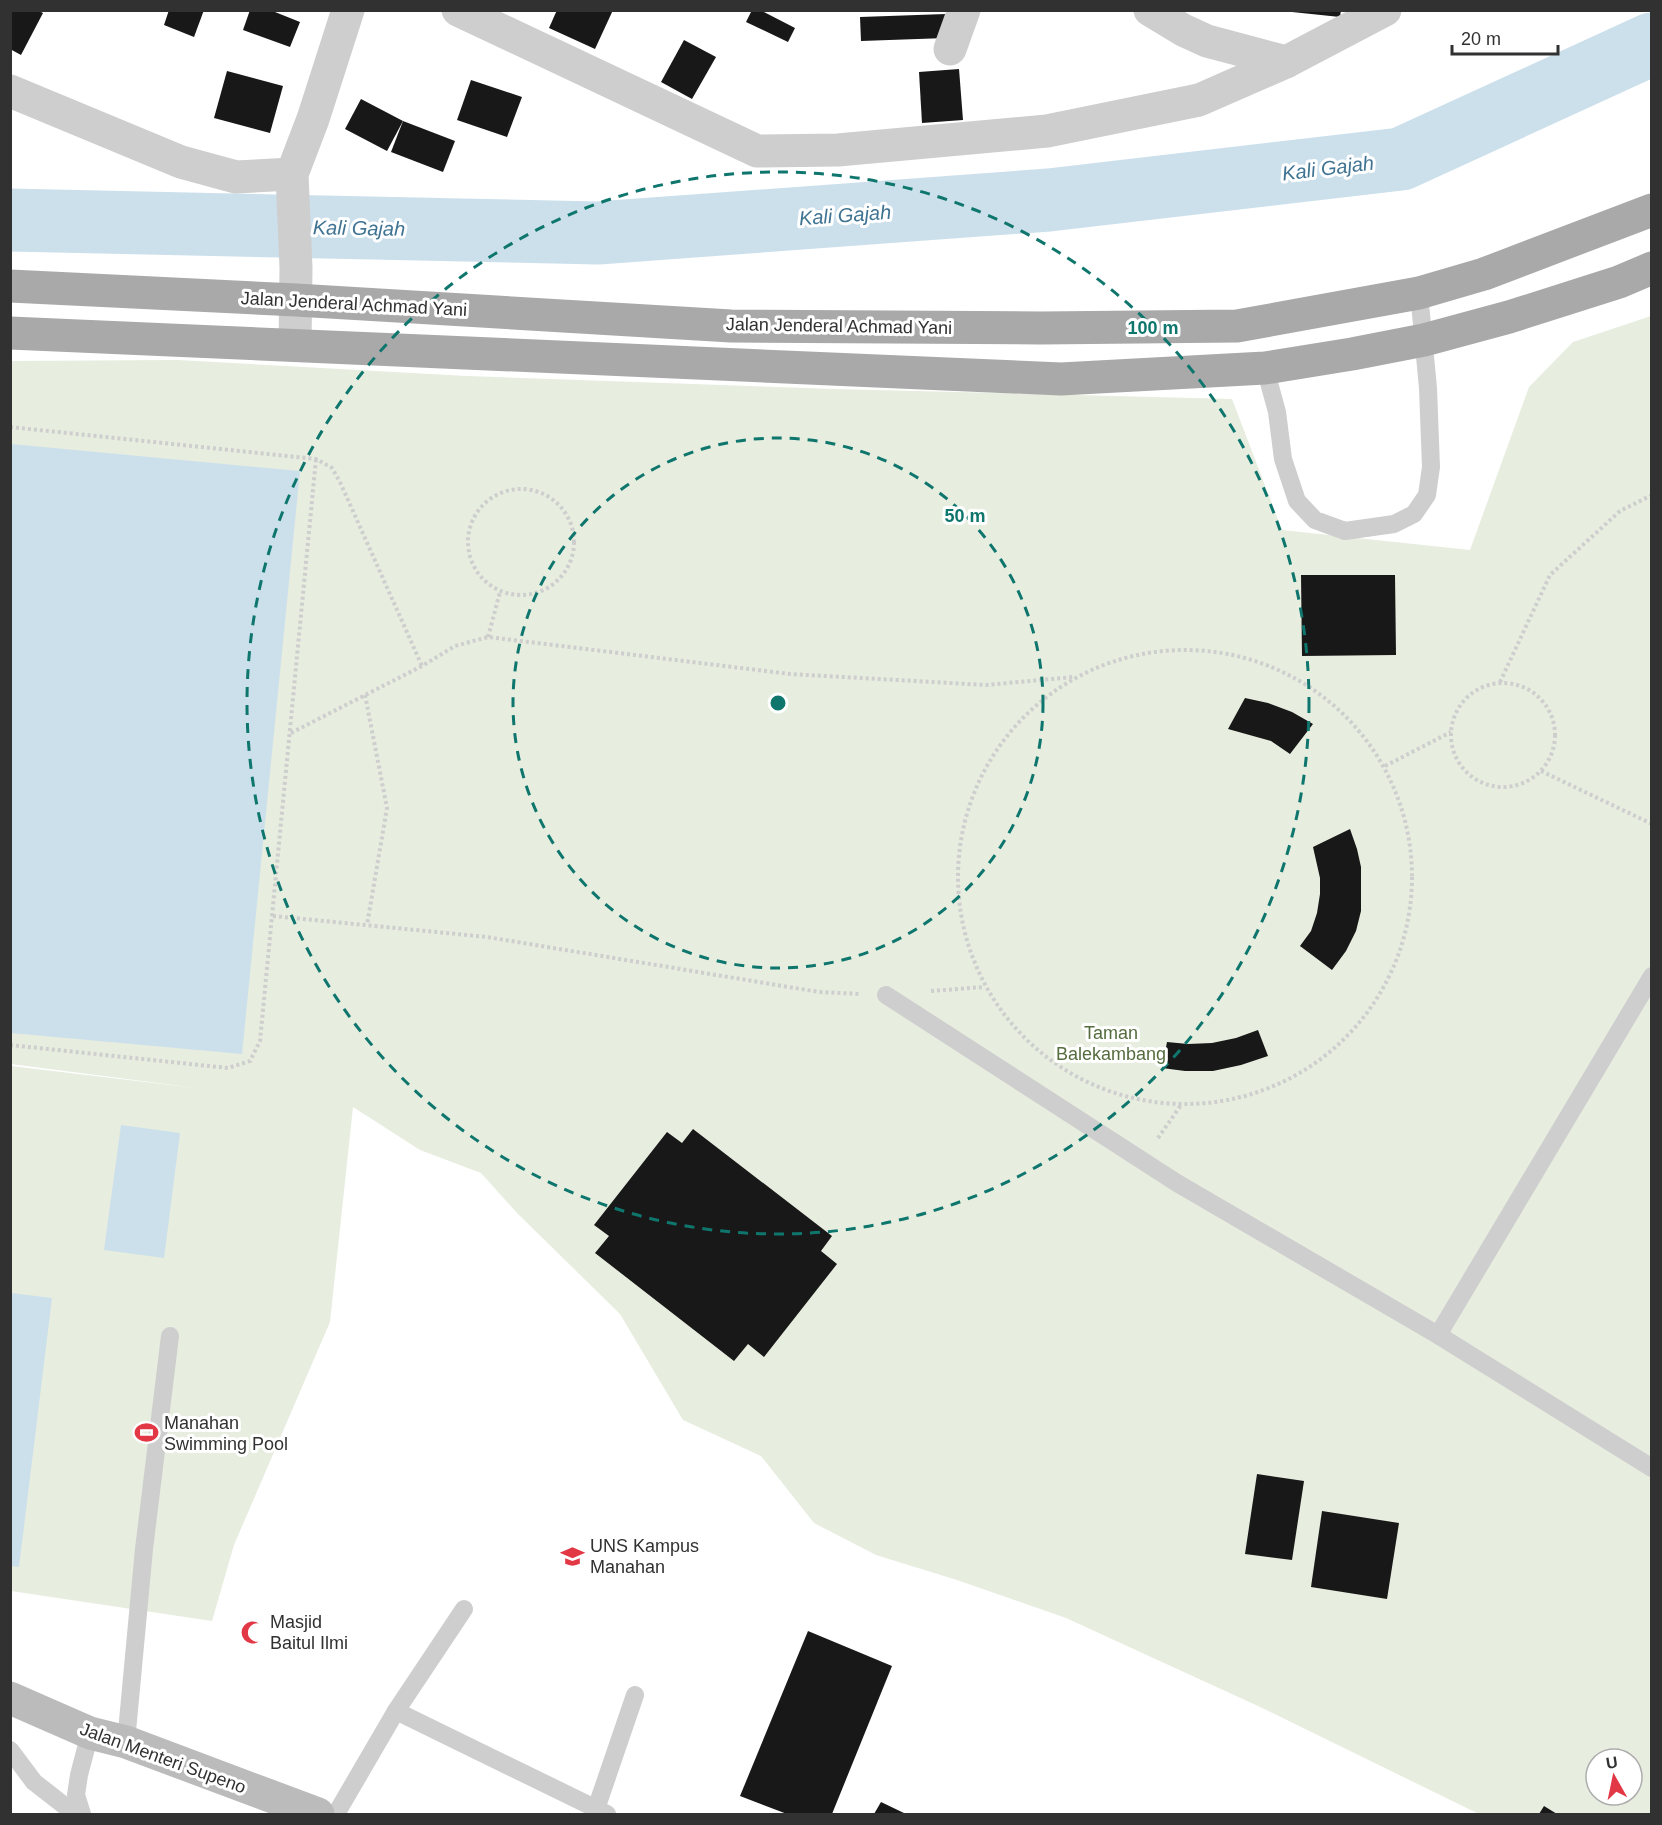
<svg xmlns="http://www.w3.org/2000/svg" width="1662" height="1825" viewBox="0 0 1662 1825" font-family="Arial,sans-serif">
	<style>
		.green { fill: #e7eddf; fill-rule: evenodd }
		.water { fill: #cce0ec }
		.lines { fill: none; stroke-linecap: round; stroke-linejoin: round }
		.river { stroke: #cce0ec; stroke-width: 63 }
		.building { fill: #181818 }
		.path { stroke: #cecece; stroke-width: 4; stroke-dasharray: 3 3; stroke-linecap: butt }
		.lane { stroke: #cecece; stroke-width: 18 }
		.street { stroke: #cecece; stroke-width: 33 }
		.secondary { stroke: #bbb; stroke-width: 33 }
		.primary { stroke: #a9a9a9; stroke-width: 33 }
		.ring { fill: none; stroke: #0f766e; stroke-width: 3; stroke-dasharray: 10 8 }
		.labels { text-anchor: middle; stroke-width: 6; stroke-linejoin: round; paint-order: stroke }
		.street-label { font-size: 18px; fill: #313131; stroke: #fff }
		.park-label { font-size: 18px; fill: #546c3e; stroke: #fff }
		.poi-label { font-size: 18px; fill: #313131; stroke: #fff; text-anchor: start }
		.water-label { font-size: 20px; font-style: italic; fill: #3f7392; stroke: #fff }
		.centre { fill: #0f766e; stroke: #fff; stroke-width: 3 }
		.ring-label { font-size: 18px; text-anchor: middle; font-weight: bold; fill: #0f766e; stroke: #fff; stroke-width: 6; stroke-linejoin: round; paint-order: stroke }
	</style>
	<rect width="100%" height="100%" fill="#fff"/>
	<path class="green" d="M1651 316V1814H1479L1258 1706 1066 1618 957 1580 876 1555 814 1523 761 1456 683 1420 620 1314 517 1213 481 1173 420 1150 353 1107 330 1322 234 1545 212 1621 11 1591V1066L204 1089 11 1064V361L178 360 466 376 834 389 1232 399 1282 530 1470 550 1529 387 1573 342ZM1596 1759H1632V1795H1596Z"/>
	<g class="water">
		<path d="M11 444 300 471 242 1054 11 1033Z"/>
		<path d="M121 1125 180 1133 164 1258 104 1250Z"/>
		<path d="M11 1293 52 1298 19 1567 10 1566Z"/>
	</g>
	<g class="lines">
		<path class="river" d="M10 220 598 233 1049 200 1401 159 1652 44"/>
	</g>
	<g class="building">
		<path d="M10 10H37L43 13 21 55 10 49Z"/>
		<path d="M169 10H204L194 37 164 25Z"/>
		<path d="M250 10H270L300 22 290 47 243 30Z"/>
		<path d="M557 10H613L595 49 549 28Z"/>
		<path d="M752 10H760L795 28 788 42 746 22Z"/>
		<path d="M1292 10H1341L1340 17 1292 12Z"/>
		<path d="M946 14V38L861 41 860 17Z"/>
		<path d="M684 40 716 57 692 99 661 82Z"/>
		<path d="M959 69 963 120 922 123 919 72Z"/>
		<path d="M227 71 283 86 270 133 214 118Z"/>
		<path d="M471 80 522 97 507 137 457 120Z"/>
		<path d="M361 99 403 121 387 151 345 129Z"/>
		<path d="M403 121 455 141 443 172 391 152Z"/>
		<path d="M1301 575H1395L1396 655 1302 656Z"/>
		<path d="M1245 698 1268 703 1292 712 1313 724 1290 754 1271 741 1228 729Z"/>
		<path d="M1350 829 1357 849 1361 867V911L1356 931 1346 951 1332 970 1300 946 1311 931 1317 913 1320 894V878L1313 847Z"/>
		<path d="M1258 1030 1268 1056 1241 1065 1213 1071H1185L1162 1068 1167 1042 1188 1044 1212 1043 1236 1038Z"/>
		<path d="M693 1129 832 1236 821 1251 837 1264 764 1357 748 1344 734 1361 595 1253 609 1236 594 1225 667 1132 682 1143Z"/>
		<path d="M1257 1474 1304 1481 1292 1560 1245 1554Z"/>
		<path d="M1322 1511 1399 1523 1387 1599 1311 1587Z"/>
		<path d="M808 1631 892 1666 832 1814H787L740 1796Z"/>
		<path d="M881 1802 906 1814H874Z"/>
		<path d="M1544 1806 1557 1814H1539Z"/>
	</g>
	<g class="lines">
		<g class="path">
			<path d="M10 427 316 459 332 468 340 482 422 666"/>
			<circle cx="521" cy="542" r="53"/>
			<path d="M488 637 500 592"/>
			<circle cx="1185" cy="877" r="227"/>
			<path d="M1500 682 1550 575 1620 511 1652 495"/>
			<circle cx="1503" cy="735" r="52"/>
			<path d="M365 695 387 808 367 925"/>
			<path d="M291 733 422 666 455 646 488 637 790 674 986 685 1073 677"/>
			<path d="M1385 766 1451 732"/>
			<path d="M1541 771 1652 824"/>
			<path d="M273 916 487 937 819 992 861 994"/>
			<path d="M931 991 984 987"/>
			<path d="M10 1045 228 1068 250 1061 260 1041 316 459"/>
			<path d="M1158 1138 1181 1105"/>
		</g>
		<g class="lane">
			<path d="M1265 368 1277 412 1283 459 1297 501 1315 520 1345 531 1394 524 1414 514 1427 495 1431 467 1428 388 1419 293"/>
			<path d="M886 995 1177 1183 1438 1335 1652 1468"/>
			<path d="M1438 1335 1652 976"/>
			<path d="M396 1711 607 1814"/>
			<path d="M126 1742 144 1549 170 1336"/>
			<path d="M10 1750 34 1782 75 1814"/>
			<path d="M596 1809 635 1695"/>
			<path d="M82 1814 76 1795 79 1775 90 1733"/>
			<path d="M336 1814 396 1711 464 1609"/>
		</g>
		<g class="street">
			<path d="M458 10 757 151 838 150 1047 131 1199 100 1286 62 1385 10"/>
			<path d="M1150 10 1183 30 1207 41 1286 62"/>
			<path d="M950 49 964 10"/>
			<path d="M10 91 181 162 236 177 292 174"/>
			<path d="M295 344 296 268 292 174 313 119 348 10"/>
		</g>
		<path class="secondary" d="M10 1698 90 1733 126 1742 318 1814"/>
		<g class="primary">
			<path d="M10 286 296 300 731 326 1041 328 1237 326 1419 293 1484 274 1652 210"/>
			<path d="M10 333 1061 379 1265 368 1352 354 1424 340 1509 317 1619 282 1652 268"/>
		</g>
	</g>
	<g class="ring">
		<circle cx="778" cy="703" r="265"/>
		<circle cx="778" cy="703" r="531"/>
	</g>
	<defs>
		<symbol id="stadium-bare" viewBox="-9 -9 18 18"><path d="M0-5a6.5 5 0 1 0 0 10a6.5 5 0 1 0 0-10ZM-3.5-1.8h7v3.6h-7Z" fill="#e23846" stroke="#fff" stroke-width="2.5" paint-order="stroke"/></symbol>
		<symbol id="university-bare" viewBox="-9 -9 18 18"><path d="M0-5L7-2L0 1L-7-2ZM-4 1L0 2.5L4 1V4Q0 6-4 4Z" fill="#e23846" stroke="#fff" stroke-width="2.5" paint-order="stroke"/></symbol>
		<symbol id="mosque-bare" viewBox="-9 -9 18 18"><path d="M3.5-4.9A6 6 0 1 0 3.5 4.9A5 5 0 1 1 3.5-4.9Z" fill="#e23846" stroke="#fff" stroke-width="2.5" paint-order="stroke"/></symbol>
	</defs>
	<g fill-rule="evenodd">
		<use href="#stadium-bare" x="130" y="1416" width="33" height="33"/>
		<use href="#university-bare" x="556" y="1540" width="33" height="33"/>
		<use href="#mosque-bare" x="236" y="1616" width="33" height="33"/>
	</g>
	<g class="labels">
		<g class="street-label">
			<text transform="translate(354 304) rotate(3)" y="6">Jalan Jenderal Achmad Yani</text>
			<text transform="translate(839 326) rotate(1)" y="6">Jalan Jenderal Achmad Yani</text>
			<text transform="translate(163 1758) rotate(20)" y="6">Jalan Menteri Supeno</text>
		</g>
		<g class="park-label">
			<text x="1111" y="1039">Taman<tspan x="1111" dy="21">Balekambang</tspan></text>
		</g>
		<g class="poi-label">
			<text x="164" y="1429">Manahan<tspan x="164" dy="21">Swimming Pool</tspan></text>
			<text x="590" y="1552">UNS Kampus<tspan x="590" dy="21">Manahan</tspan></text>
			<text x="270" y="1628">Masjid<tspan x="270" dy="21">Baitul Ilmi</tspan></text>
		</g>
		<g class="water-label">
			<text transform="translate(1328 168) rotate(-7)" y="7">Kali Gajah</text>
			<text transform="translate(845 215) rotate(-4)" y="7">Kali Gajah</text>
			<text transform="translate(359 228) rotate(1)" y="7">Kali Gajah</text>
		</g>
	</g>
	<circle cx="778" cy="703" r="9" class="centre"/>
	<g class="ring-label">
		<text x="1153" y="334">100 m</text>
		<text x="965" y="522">50 m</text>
	</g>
	<rect width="1662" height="1825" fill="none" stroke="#313131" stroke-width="24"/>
	<g transform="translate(1614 1777) rotate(351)"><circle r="28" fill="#ffffff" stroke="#adadad" stroke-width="1.5"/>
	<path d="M0-4.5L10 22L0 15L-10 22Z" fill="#e23846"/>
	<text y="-9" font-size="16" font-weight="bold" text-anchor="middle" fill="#313131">U</text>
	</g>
	<path d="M1452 45v9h106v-9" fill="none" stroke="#313131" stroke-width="3"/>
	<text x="1461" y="45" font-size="18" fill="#313131" stroke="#ffffff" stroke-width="4.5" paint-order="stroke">20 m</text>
</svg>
